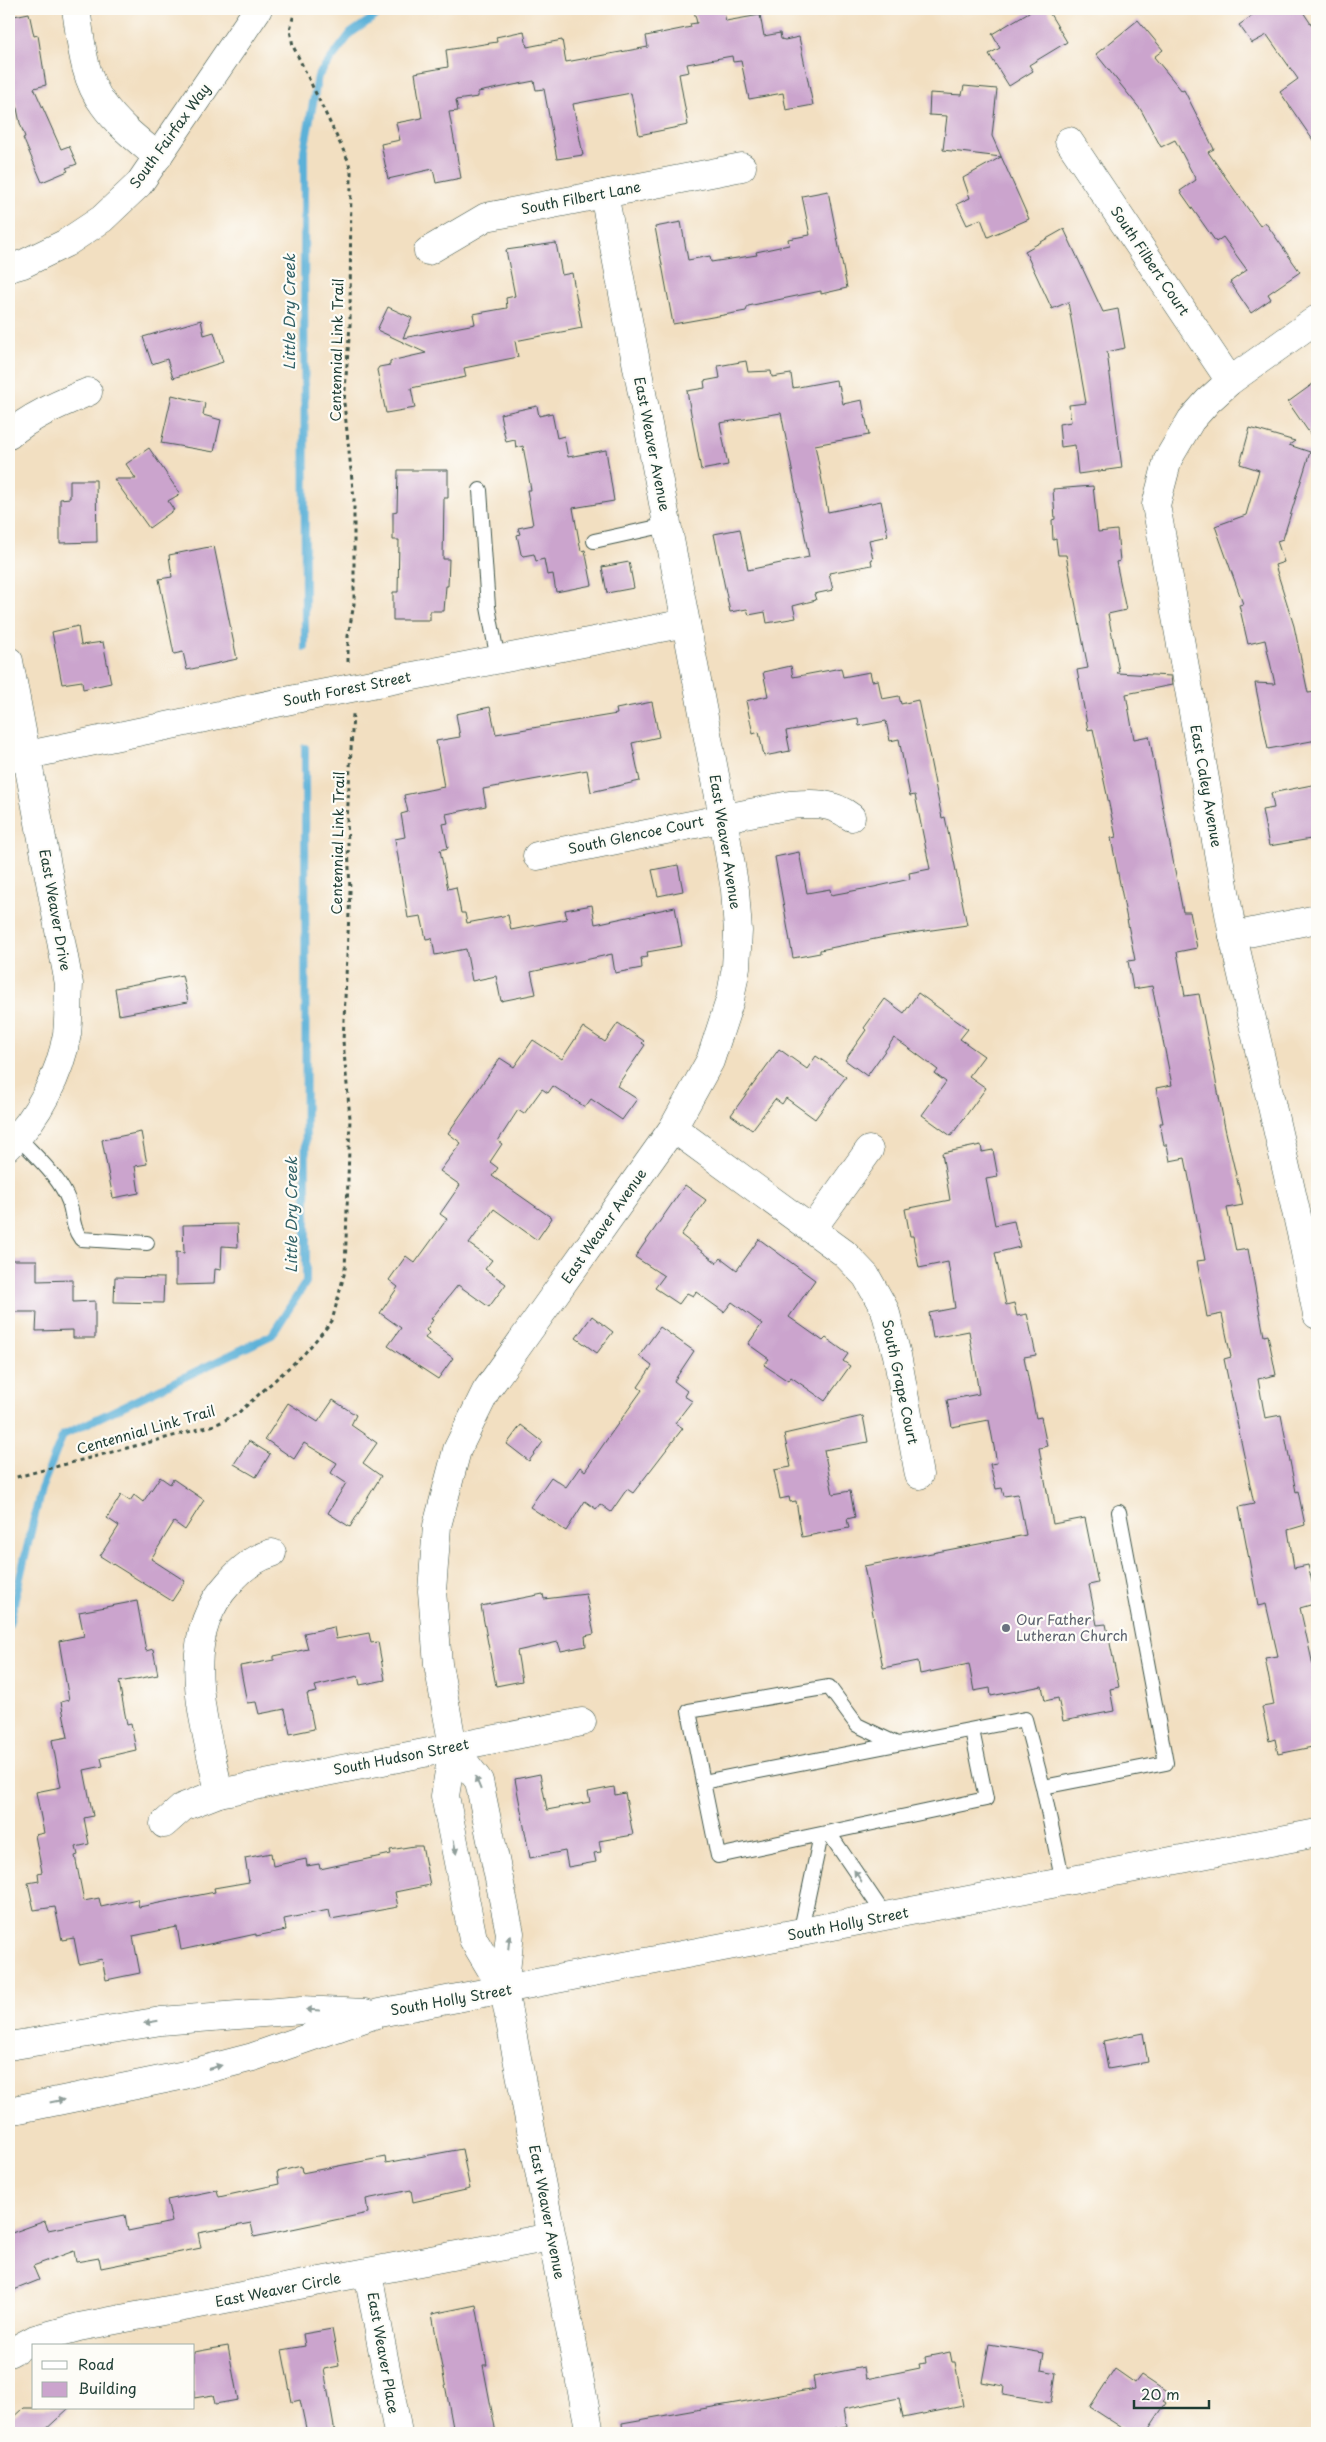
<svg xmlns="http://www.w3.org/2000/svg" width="1326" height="2442" viewBox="0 0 1326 2442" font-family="'Playpen Sans',sans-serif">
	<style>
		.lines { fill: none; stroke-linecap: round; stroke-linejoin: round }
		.stream { stroke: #5cb1d8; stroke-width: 8 }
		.building { fill: #cba4cd }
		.lane-casing { stroke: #3f5549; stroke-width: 16 }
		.street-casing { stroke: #3f5549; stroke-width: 29 }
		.secondary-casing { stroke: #3f5549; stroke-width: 29 }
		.path { stroke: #3f5549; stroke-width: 3; stroke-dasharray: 4 4; stroke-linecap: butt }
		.lane { stroke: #fff; stroke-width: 14 }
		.street { stroke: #fff; stroke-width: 28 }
		.secondary { stroke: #fff; stroke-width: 28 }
		.oneway { fill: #8f9e9a }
		.worship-dot { fill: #6b7280; stroke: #fdfcf7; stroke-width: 2 }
		.labels { text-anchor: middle; stroke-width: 4.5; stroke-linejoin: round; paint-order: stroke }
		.street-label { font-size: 14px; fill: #1f3d34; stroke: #fdfcf7 }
		.worship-label { font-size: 14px; fill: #5b616d; stroke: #fdfcf7; text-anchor: start }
		.water-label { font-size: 15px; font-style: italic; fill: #316065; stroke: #fdfcf7 }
	</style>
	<rect width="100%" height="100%" fill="#fdfcf7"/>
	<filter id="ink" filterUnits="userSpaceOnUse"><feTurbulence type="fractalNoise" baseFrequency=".02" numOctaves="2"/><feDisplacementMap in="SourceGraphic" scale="10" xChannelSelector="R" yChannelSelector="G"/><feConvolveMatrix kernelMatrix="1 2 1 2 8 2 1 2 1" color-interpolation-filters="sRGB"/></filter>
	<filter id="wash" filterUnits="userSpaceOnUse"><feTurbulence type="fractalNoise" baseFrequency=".0096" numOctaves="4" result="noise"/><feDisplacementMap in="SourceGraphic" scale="20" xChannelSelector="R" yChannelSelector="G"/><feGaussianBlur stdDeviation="1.12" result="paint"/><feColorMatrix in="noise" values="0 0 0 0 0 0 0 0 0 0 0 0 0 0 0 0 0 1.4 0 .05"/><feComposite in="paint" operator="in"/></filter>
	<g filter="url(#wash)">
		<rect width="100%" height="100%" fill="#f2dfc1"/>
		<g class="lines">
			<g class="stream">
				<path d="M305 647 304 151 318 76 351 33 386 9"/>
				<path d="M9 1624 41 1489 63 1435 272 1335 306 1282 305 748"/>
			</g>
		</g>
		<g id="blocks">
			<g class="building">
				<path d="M705 9H723L726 21 760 15 764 36 780 33 781 39 785 40 799 37 813 105 786 110 783 93 749 99 741 61 733 62 732 56 687 64 689 72 679 74 688 125 639 135 631 93 573 104 583 155 557 159 544 89 536 90 534 81 478 92V97L456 100 458 111 449 112 461 178 436 183 433 169 388 179 381 144 400 140 396 123 422 118 415 73 448 67 446 50 497 42 496 37 524 31 527 47 562 40 566 62 648 47 646 36 691 27 690 24 697 23 694 11Z"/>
				<path d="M1034 9H1047L1067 42 1029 65 1033 71 1009 86 989 54 1000 48 992 34Z"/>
				<path d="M1247 9H1301L1317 33V146L1280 92 1298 79 1267 35 1252 43 1239 25 1252 16Z"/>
				<path d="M29 13 34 36 38 35 46 85 34 88 61 149 69 146 77 164 66 168 68 171 42 182 23 138 25 137 20 123 9 70V17Z"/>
				<path d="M1138 20 1163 50 1154 57 1182 91 1184 90 1214 149 1208 152 1260 226 1265 222 1300 272 1268 294 1271 299 1251 313 1230 282 1247 270 1223 237 1216 242 1180 191 1196 180 1175 140 1161 147 1141 110 1096 54Z"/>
				<path d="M964 86 997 89 992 136 1029 219 988 237 981 219 967 225 957 204 970 198 963 178 1001 157 943 150 947 116 929 115 930 93 962 95Z"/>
				<path d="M828 191 847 288 821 294V291L748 306 746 311 673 324 655 227 681 222 688 260 710 256 711 262 757 255 756 252 789 245 788 239 810 235 802 196Z"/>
				<path d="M1064 229 1103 312 1118 309 1125 348 1107 352 1122 468 1078 474 1075 445 1061 447 1059 424 1071 422 1069 405 1086 403 1068 302 1052 309 1025 251Z"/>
				<path d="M556 243 562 275 572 273 582 328 515 341 518 357 464 368 466 377 411 388 415 408 386 413 377 370 379 367 390 365V361L426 353 377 330 388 307 412 318 403 338 475 324 473 314 507 308 506 298 515 296 506 250Z"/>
				<path d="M201 320 204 335 214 332 223 362 173 378 167 359 152 364 143 337Z"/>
				<path d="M746 361 748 372 771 371 772 377 791 374 793 388 836 380 837 386 839 385 843 404 862 400 869 435 815 445 828 512 881 501 888 536 869 540 873 559 871 560 872 565 829 573 833 590 814 594 816 600 793 606 796 618 767 623 765 612 749 615 747 609 730 612 714 534 740 529 748 570 809 557 781 413 720 423 728 465 701 470 687 391 705 388 704 381 720 378 718 366Z"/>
				<path d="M1317 381V444L1288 402Z"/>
				<path d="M172 395 205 403 203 415 221 420 214 452 161 443Z"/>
				<path d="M537 406 539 416 552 413 557 438 564 436 568 457 606 450 614 501 573 508 581 551 585 550 592 585 556 592 553 574 547 575 544 559 536 561 534 554 523 556 521 554 517 535 520 534 518 528 533 525 527 490H531L523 446 516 448 515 440 506 442 500 414Z"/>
				<path d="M1250 428 1295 441 1289 445 1310 452 1283 539 1277 541 1284 562 1275 565 1294 626 1308 693 1317 692V740L1268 749 1255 683 1275 684 1265 640 1248 644 1239 605 1243 604 1215 526 1246 515 1259 470 1240 464Z"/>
				<path d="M149 448 180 494 168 501 174 510 149 528 114 479H136L126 464Z"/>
				<path d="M398 470H448V498H444L443 559H449L448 586H446L444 611H430V620H393V592H398L399 540H393V512L397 511Z"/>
				<path d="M70 480H96L97 542 60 543V499L70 498Z"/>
				<path d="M1093 486 1098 532 1117 530 1120 561 1116 562 1126 610 1108 614 1119 671 1117 673 1171 676 1172 685 1126 694 1134 739 1149 736 1183 912H1190L1197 948 1177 952 1185 996 1199 994 1225 1128 1243 1205 1227 1208 1236 1251 1248 1249 1264 1336 1268 1335 1276 1375 1258 1379 1265 1418 1281 1415 1296 1492 1298 1491 1305 1525 1288 1530 1294 1568 1308 1565 1317 1603 1300 1608 1313 1665 1317 1664V1746L1278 1754 1275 1739 1269 1741 1262 1707 1274 1705 1265 1658 1278 1656 1266 1604 1258 1606 1239 1507 1254 1504 1224 1359 1231 1357 1222 1314 1207 1317 1197 1261 1205 1260 1185 1158 1170 1161 1167 1145H1164L1160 1123H1163L1156 1088 1172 1085 1152 986 1133 989 1128 961 1135 960 1111 838 1116 837 1093 729 1088 730 1077 670 1088 668 1066 555H1058L1056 539 1053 540 1052 520 1055 519 1053 489Z"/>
				<path d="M214 546 237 659 187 670 183 652 174 654 159 579 172 577 169 555Z"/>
				<path d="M629 562 634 588 607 593 602 567Z"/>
				<path d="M78 626 81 645 103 642 111 683 83 689 82 681 62 684 52 632Z"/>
				<path d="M791 666 793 677 841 668 843 677 870 672 872 681 878 680 882 699 899 696 901 704 918 700 942 818 945 817 967 925 890 936 820 950V953L793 958 775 857 799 852 807 893 830 889 831 895 874 887 910 879 909 873 930 869 915 795 910 796 899 739 890 741 886 721 859 726 858 718 786 731 790 751 764 756 759 732 753 734 746 701 768 696 763 672Z"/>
				<path d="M652 702 659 737 632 743 640 781 591 792 587 770 483 789 486 806 446 814 448 823 443 824 448 848 440 850 448 889 456 887 461 913H465L467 923 508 915 511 930 567 919 565 910 592 905 595 924 675 907 682 946 647 952 648 957 641 958 642 968 615 973 612 954 531 972 536 994 501 1001 496 976 472 981 466 949 435 955 432 938 426 939 421 916 408 918 395 839 405 837 401 814 408 812 404 795 444 787 436 741 460 737 456 714 490 707 496 734 617 714 616 709Z"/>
				<path d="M1317 784V838L1269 846 1262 810 1274 808 1271 793Z"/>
				<path d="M678 865 683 891 658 896 652 870Z"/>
				<path d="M182 975 188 1002 119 1015 115 988Z"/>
				<path d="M918 993 968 1029 960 1039 984 1056 969 1076 986 1088 951 1136 922 1115 946 1082 935 1074 938 1070 910 1049 894 1038 867 1076 845 1060 866 1030 864 1028 885 999 904 1013Z"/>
				<path d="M618 1023 644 1041 642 1043 645 1045 617 1086 637 1099 622 1120 591 1099 585 1107 553 1086 548 1093 542 1089 524 1114 518 1110 498 1141 502 1144 490 1162 498 1168 492 1176 552 1218 537 1240 494 1209 469 1244 492 1260 485 1269 506 1284 489 1307 458 1285 431 1319 433 1320 426 1330 429 1333 425 1338 453 1358 438 1379 388 1346 401 1328 380 1313 398 1287 389 1280 406 1256 415 1263 447 1219 440 1214 460 1185 440 1171 461 1143 448 1133 500 1058 514 1067 533 1040 562 1059 583 1027 605 1042Z"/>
				<path d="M779 1049 807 1069 816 1056 846 1077 815 1119 786 1098 782 1104 775 1099 752 1130 731 1115Z"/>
				<path d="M141 1132 147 1164 135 1166 139 1193 113 1198 102 1140Z"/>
				<path d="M981 1145 982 1152 993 1150 998 1177 986 1179 995 1225 1014 1221 1020 1247 995 1253 1006 1305 1014 1303 1017 1316 1027 1314 1030 1327 1036 1355 1024 1357 1036 1418 1041 1417 1047 1446 1039 1448 1053 1524 1085 1518 1098 1583 1089 1585 1097 1625 1106 1624 1119 1687 1110 1689 1114 1711 1063 1721 1058 1698 1045 1701 1042 1686 991 1696 990 1688 974 1691 969 1664 920 1674 918 1661 883 1668 864 1566 1026 1535 1018 1494 1004 1496 1002 1488 996 1489 990 1464 997 1463 989 1420 952 1427 947 1400 979 1394 969 1331 933 1338 929 1313 955 1308 948 1262 919 1268 913 1236H910L905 1209 950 1200 942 1153Z"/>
				<path d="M685 1185 706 1200 681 1235 717 1263 721 1258 737 1270 759 1239 815 1280 789 1317 823 1341 826 1338 848 1354 843 1361 850 1366 825 1401 791 1377 788 1381 764 1365 769 1359 748 1344 762 1324 732 1302 724 1312 696 1292 693 1296 687 1293 679 1304 655 1288 664 1276 635 1257Z"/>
				<path d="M237 1224 238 1247 222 1246 221 1270 215 1269 214 1284 176 1285V1252L184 1253 183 1225Z"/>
				<path d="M9 1260H37V1281L73 1280V1302L95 1301V1338H73V1330L36 1331 37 1312H12V1306L9 1307Z"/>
				<path d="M115 1277 164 1278 163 1303 114 1302Z"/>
				<path d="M592 1316 613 1332 597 1353 576 1338Z"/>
				<path d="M660 1327 694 1351 674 1381 687 1391 684 1396 692 1401 675 1423 683 1428 633 1493 627 1489 611 1512 600 1504 596 1509 585 1501 566 1531 530 1507 551 1477 566 1487 580 1467 585 1471 610 1435 642 1390 638 1387 652 1366 639 1356Z"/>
				<path d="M333 1400 356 1415 351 1425 377 1443 363 1463 381 1476 350 1527 328 1513 346 1483 331 1473 337 1463 304 1443 294 1459 265 1439 288 1403 318 1422Z"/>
				<path d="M863 1416 868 1442 824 1450 833 1494 850 1491 855 1517 847 1519 849 1528 802 1537 796 1501 790 1502 789 1497 780 1499 774 1470 791 1467 784 1434Z"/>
				<path d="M521 1425 543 1442 529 1461 507 1444Z"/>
				<path d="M249 1441 270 1454 256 1477 234 1464Z"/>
				<path d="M160 1477 170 1484 173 1479 204 1500 185 1530 174 1522 151 1559 185 1581 172 1601 100 1556 119 1526 107 1518 121 1495 130 1501 134 1495 143 1502Z"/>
				<path d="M543 1594 544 1599 586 1594 594 1634 585 1636 586 1646 561 1651 558 1642 517 1651 522 1681 496 1686 481 1606Z"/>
				<path d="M137 1601 146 1651 153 1649 158 1675 119 1682 127 1725 131 1724 136 1750 101 1758 103 1766 84 1770 93 1816 84 1818 89 1844 76 1847 78 1855 75 1856 84 1901 99 1898 101 1907 137 1899 139 1907 215 1892 214 1888 249 1882 245 1858 271 1853 273 1866 306 1859 307 1866 319 1864 320 1869 391 1854 390 1850 414 1846H422L430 1885 395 1892 398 1907 331 1919 329 1910 284 1919 286 1930 256 1936V1934L181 1950 177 1927 133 1936 140 1973 106 1980 102 1959 79 1964 74 1938 62 1940 55 1907 34 1910 28 1883 39 1881 38 1873 42 1872 35 1835 44 1833 36 1792 61 1787 52 1740 68 1737 61 1702 69 1700 59 1641 84 1636 79 1612Z"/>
				<path d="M334 1627 336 1639 369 1633 371 1643 378 1642 385 1680 360 1685 358 1676 315 1686 317 1692 307 1694 314 1729 290 1734 285 1709 259 1714 256 1702 247 1703 240 1666 274 1660V1656L308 1649 304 1633Z"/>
				<path d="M540 1774 547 1810 590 1802 588 1792 614 1787 615 1795 625 1793 633 1835 599 1841 601 1852 594 1853 596 1862 568 1867 565 1851 530 1858 515 1779Z"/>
				<path d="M1143 2033 1148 2062 1108 2069 1103 2041Z"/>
				<path d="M462 2149 470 2189 413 2202 411 2190 366 2199 368 2213 254 2237 251 2223 198 2233 201 2248 101 2268 99 2258 76 2262 74 2251 33 2266 39 2280 9 2292V2234L45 2221 48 2230 125 2215 128 2231 172 2222 167 2200 217 2190 219 2197 279 2184 277 2172 301 2166 302 2173 385 2157 386 2163Z"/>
				<path d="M476 2305 487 2365H483L496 2433H454L432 2314Z"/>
				<path d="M332 2329 339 2366 324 2369 335 2433H307L300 2400 292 2402 282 2350 305 2346 303 2334Z"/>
				<path d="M989 2344 1044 2353 1041 2370 1056 2373 1051 2403 1003 2395 1004 2386 982 2382Z"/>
				<path d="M228 2346 238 2400 215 2404 213 2395 194 2398V2352Z"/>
				<path d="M950 2352 952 2362H955L963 2406 903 2418 899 2398 844 2409 847 2426 809 2433H623L622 2423 815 2389 813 2377 864 2367 866 2379 920 2368 919 2364 926 2363 925 2357Z"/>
				<path d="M1115 2369 1135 2383 1141 2375 1168 2393 1163 2401 1166 2403 1146 2433H1130L1090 2407Z"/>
				<path d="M24 2408H69L42 2433H9V2422Z"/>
			</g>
		</g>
	</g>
	<g filter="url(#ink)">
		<use href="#blocks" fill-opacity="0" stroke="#3f5549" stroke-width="1"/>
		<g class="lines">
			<defs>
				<g id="lane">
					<path d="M480 490 488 607 498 660"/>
					<path d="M594 541 667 525"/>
					<path d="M18 1137C35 1156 60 1177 69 1202 74 1217 71 1225 81 1239L147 1243"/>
					<path d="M897 1744 857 1725 829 1687 689 1711 703 1782C810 1761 918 1740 1025 1719L1043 1787"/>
					<path d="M703 1782 718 1856 986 1799 972 1730"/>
					<path d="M829 1833 886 1917"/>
					<path d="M1063 1883 1043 1787 1166 1763 1119 1512"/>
					<path d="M800 1934 821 1835"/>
				</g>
				<g id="street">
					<path d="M76 9C81 40 83 78 103 104 118 125 139 141 158 157"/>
					<path d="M1069 141 1230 381"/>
					<path d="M428 251 486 217 742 167"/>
					<path d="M9 268 23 264 66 243 102 219 139 184 258 9"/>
					<path d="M1317 319 1230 381 1208 401 1191 420 1168 459 1156 505 1233 936 1303 1242 1317 1315"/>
					<path d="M9 435C32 415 60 404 88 392"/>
					<path d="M9 661 69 984C68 1000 69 1018 67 1034 60 1075 38 1117 9 1146"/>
					<path d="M9 759 305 697 686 623"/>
					<path d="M537 856 790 805C813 803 832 802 851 817"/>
					<path d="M1233 936 1317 919"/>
					<path d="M673 1128 844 1253 866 1276 885 1310 897 1355 919 1475"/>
					<path d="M813 1228 869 1150"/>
					<path d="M453 1747 479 1781 510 1933 504 1991 590 2433"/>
					<path d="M219 1793C206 1724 175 1641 229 1583 241 1569 254 1558 272 1553"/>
					<path d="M164 1824 183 1807 219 1793 582 1722"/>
					<path d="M504 1991 473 1939 445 1796 453 1747 438 1664 432 1591 437 1526 457 1450 486 1391 673 1128 710 1061 730 1000 736 967 738 931 735 890 723 817 604 194"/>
					<path d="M368 2273 398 2433"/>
					<path d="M9 2353 35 2339 79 2327 551 2237"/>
				</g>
				<g id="secondary">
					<path d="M9 2046 161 2021 302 2010 365 2013"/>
					<path d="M9 2111 180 2076 253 2057 379 2013 1317 1833"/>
				</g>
			</defs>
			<use href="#lane" class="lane-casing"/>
			<use href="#street" class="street-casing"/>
			<use href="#secondary" class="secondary-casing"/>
			<g class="path">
				<path d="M295 9 290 30 293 46 348 160 351 172 350 325 344 403 354 499V604L348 636V663"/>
				<path d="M9 1479 215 1425 237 1414 304 1354 332 1321 345 1271 350 1118 343 1041 350 891 347 821 353 714"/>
			</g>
			<use href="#lane" class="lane"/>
			<use href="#street" class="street"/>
			<use href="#secondary" class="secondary"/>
		</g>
		<defs><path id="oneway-solid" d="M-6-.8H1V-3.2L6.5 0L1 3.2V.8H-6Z" transform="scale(1.25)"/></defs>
		<g class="oneway">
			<use href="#oneway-solid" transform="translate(478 1783) rotate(-112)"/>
			<use href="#oneway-solid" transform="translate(455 1847) rotate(79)"/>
			<use href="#oneway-solid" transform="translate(858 1876) rotate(-124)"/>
			<use href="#oneway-solid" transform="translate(509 1942) rotate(-84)"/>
			<use href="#oneway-solid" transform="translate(313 2010) rotate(-177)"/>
			<use href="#oneway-solid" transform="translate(151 2022) rotate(170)"/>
			<use href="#oneway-solid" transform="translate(215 2067) rotate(-15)"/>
			<use href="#oneway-solid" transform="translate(57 2101) rotate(-11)"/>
		</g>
	</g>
	<circle class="worship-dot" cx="1006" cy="1628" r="5"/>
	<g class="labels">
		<g class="street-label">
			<text transform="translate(170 136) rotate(-54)" y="5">South Fairfax Way</text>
			<text transform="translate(581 198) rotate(-11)" y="5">South Filbert Lane</text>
			<text transform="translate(1150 261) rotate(56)" y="5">South Filbert Court</text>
			<text transform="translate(337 350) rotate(-89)" y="5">Centennial Link Trail</text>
			<text transform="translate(652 444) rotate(79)" y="5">East Weaver Avenue</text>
			<text transform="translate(347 689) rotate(-11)" y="5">South Forest Street</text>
			<text transform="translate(1206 786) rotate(80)" y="5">East Caley Avenue</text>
			<text transform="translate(636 835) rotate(-12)" y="5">South Glencoe Court</text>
			<text transform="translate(725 842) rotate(81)" y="5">East Weaver Avenue</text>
			<text transform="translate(338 843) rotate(-89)" y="5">Centennial Link Trail</text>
			<text transform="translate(55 910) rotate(80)" y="5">East Weaver Drive</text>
			<text transform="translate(604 1226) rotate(-55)" y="5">East Weaver Avenue</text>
			<text transform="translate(900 1382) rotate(78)" y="5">South Grape Court</text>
			<text transform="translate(146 1430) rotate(-16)" y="5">Centennial Link Trail</text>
			<text transform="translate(401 1757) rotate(-11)" y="5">South Hudson Street</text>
			<text transform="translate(848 1924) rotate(-11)" y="5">South Holly Street</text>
			<text transform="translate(451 2000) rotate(-10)" y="5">South Holly Street</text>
			<text transform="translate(547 2212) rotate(79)" y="5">East Weaver Avenue</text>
			<text transform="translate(278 2290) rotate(-11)" y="5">East Weaver Circle</text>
			<text transform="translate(383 2353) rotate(80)" y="5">East Weaver Place</text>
		</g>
		<g class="worship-label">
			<text x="1016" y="1625">Our Father<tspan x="1016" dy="16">Lutheran Church</tspan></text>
		</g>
		<g class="water-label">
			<text transform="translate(290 312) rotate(-90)" y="5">Little Dry Creek</text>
			<text transform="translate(292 1215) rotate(-90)" y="5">Little Dry Creek</text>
		</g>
	</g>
	<rect width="1326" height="2442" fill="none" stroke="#fdfcf7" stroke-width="30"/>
	<rect x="32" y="2344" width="162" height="65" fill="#fdfcf7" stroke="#a4b0a9"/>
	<rect x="42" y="2361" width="25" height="8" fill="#ffffff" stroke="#a4b0a9"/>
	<text x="78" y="2370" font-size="15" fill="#1f3d34">Road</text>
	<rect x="42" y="2382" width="25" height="15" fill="#cba4cd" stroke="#a4b0a9"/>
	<text x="78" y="2394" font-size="15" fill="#1f3d34">Building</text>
	<path d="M1134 2400v8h75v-8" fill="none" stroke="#1f3d34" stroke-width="2.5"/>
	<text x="1141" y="2400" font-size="15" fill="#1f3d34" stroke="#fdfcf7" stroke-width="4" paint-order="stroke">20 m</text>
</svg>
